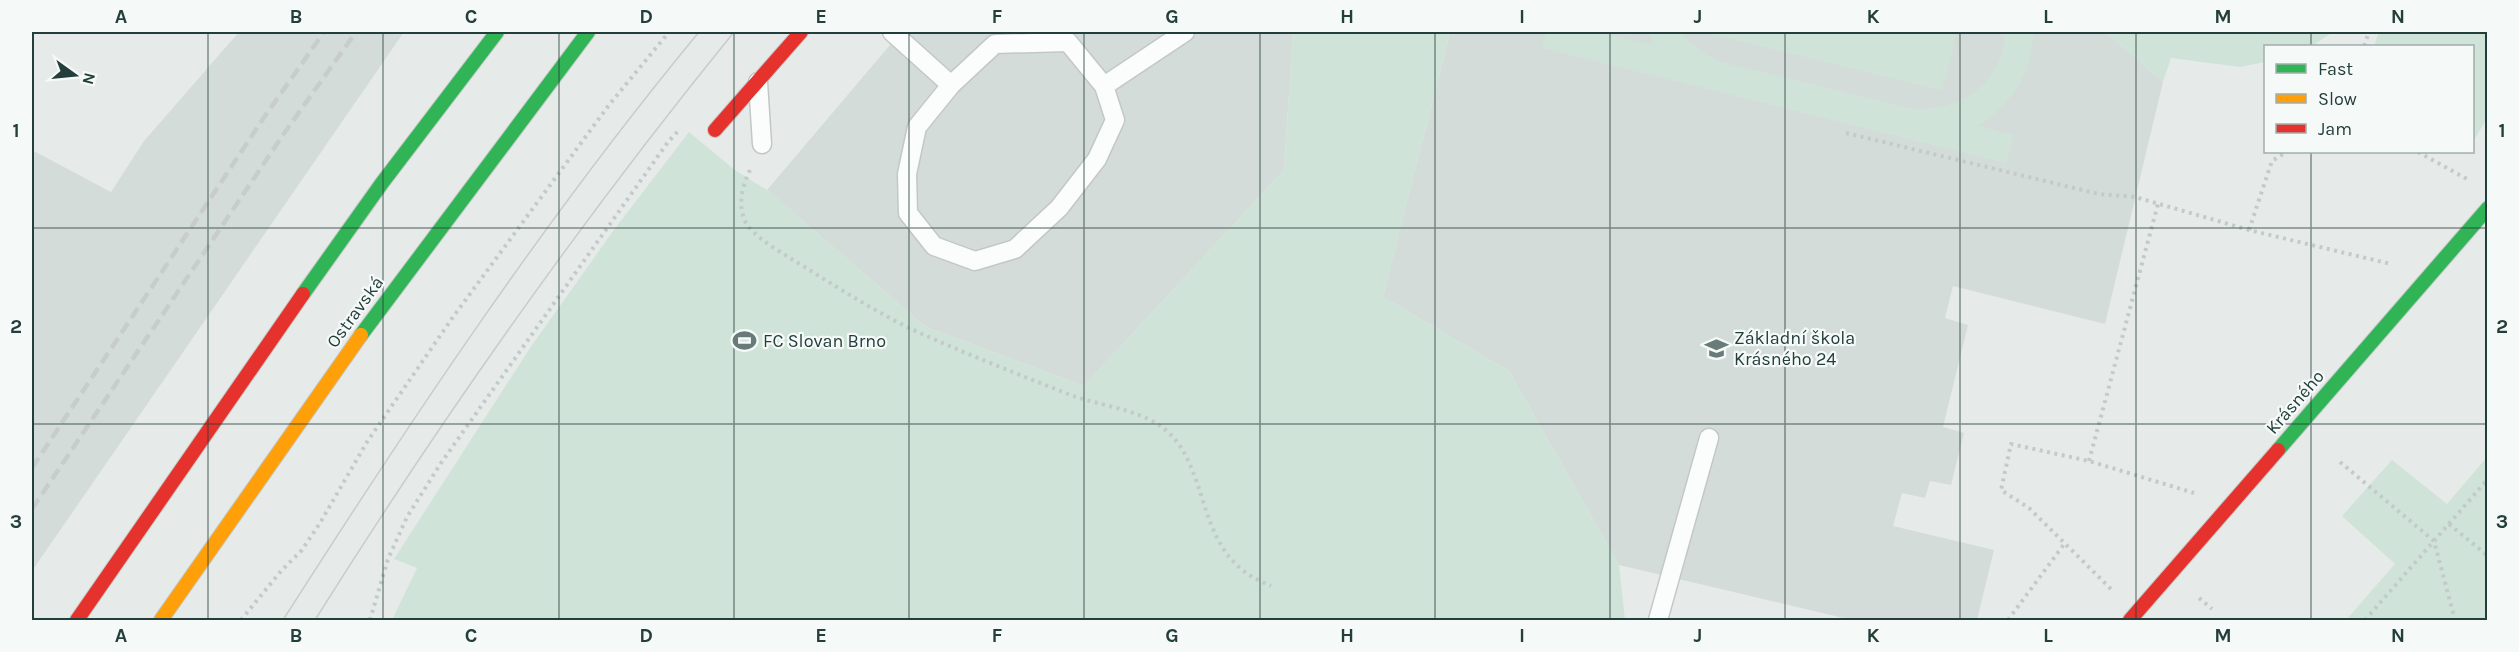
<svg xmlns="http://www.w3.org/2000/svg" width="2519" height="652" viewBox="0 0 2519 652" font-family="Karla,sans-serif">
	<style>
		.built { fill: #d4dcda }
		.green { fill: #d0e3d8 }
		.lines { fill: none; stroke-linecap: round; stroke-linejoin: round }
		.lane-casing { stroke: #c3c8c6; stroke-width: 21 }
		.fast-casing { stroke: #c2c8c7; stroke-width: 16 }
		.slow-casing { stroke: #c2c8c7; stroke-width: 16 }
		.jam-casing { stroke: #c2c8c7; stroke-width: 16 }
		.path { stroke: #c2cbc9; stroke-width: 4; stroke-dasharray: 3 4.5; stroke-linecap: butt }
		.lane { stroke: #fbfcfc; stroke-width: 18 }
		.fast { stroke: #30b455; stroke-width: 14 }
		.slow { stroke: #ff9f0a; stroke-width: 14 }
		.jam { stroke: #e5322d; stroke-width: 14 }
		.tram { stroke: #c8cccb; stroke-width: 1.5 }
		.rail { stroke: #c8cccb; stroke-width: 4.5; stroke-dasharray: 12 6; stroke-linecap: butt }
		.grid { fill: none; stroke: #243e3b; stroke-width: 1.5; stroke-opacity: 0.55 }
		.labels { text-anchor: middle; stroke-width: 4.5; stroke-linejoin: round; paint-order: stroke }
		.street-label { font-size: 18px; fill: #243e3b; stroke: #f5faf8 }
		.poi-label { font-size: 18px; fill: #243e3b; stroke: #f5faf8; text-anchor: start }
		.neatline { fill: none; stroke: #243e3b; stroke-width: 2 }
		.grid-label { font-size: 20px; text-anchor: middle; font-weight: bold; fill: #243e3b }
	</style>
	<rect width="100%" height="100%" fill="#e6ebe9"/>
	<g class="built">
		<path d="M239 32H404L32 571V150L111 192 144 141Z"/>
		<path d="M901 32H1293L1284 170 1084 386 926 327 767 190Z"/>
		<path d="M1450 32H2106L2163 82 2105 324 1953 286 1945 318 1968 325 1943 427 1964 433 1951 485 1930 481 1925 498 1902 493 1893 526 1994 550 1977 620H1852L1619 565 1509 371 1383 297Z"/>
	</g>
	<g class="green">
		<path d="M1293 32H1450L1383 297 1509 371 1619 565 1625 620H392L417 568 394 559 530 348 613 231 689 132 735 170 767 190 926 327 1084 386 1284 170Z"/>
		<path d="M1546 32H1598L1654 45 1648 32H1681C1691 45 1702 53 1717 61L1916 110C1964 108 2003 84 2005 32H2033C2034 71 2010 106 1978 126L2013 135 2006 163 1542 48Z"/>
		<path d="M1703 32H1957L1942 90Z"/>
		<path d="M2106 32H2333L2312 46H2266L2265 62 2240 67 2171 58 2163 82Z"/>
		<path d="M2379 32H2487V118L2473 142 2472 46H2374Z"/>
		<path d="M2487 457V620H2346L2395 564 2342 516 2392 460 2447 504Z"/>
	</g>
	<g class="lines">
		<defs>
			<g id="lane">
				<path d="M892 32 951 85 917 127 907 174 908 213 934 246 975 261 1015 249 1059 208 1097 159 1115 120 1104 86 1068 42 995 44 951 85"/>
				<path d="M758 82 762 144"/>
				<path d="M1104 86 1185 32"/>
				<path d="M1658 620 1709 438"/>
			</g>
			<g id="fast">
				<path d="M303 294 382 183 497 32"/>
				<path d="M361 335 588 32"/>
				<path d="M2278 450 2488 208"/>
			</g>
			<path id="slow" d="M161 620 361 335"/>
			<g id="jam">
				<path d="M715 130 801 32"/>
				<path d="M77 620 303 294"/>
				<path d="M2130 620 2278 450"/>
			</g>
		</defs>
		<use href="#lane" class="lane-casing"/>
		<use href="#fast" class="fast-casing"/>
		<use href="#slow" class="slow-casing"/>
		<use href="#jam" class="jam-casing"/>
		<g class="path">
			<path d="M2364 46 2369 32"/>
			<path d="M1846 133 2099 194 2135 197 2249 230 2391 264"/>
			<path d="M2418 152 2467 179"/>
			<path d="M750 170C742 187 736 209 748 226 761 243 793 259 811 271 843 291 875 311 909 328 961 352 1015 373 1068 394 1094 404 1122 407 1146 418 1209 445 1192 526 1239 567 1248 576 1260 581 1271 586"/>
			<path d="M2249 230 2272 161 2286 152"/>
			<path d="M2089 461 2158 204"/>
			<path d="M2340 462 2434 541 2455 620"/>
			<path d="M2449 524 2488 556"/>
			<path d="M2111 589 2029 508 2001 490 2011 444 2089 461 2194 493"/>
			<path d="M2199 598 2212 609"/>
			<path d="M241 620 281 571 302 550 320 523 367 442 453 317 609 105 669 32"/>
			<path d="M370 620 388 559 407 517 441 463 668 142 679 130"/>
			<path d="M2008 620 2065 543"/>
			<path d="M2365 620 2488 479"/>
		</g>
		<use href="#lane" class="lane"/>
		<use href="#fast" class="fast"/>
		<use href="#slow" class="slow"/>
		<use href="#jam" class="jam"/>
		<g class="tram">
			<path d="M283 620C412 418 546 217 699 32"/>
			<path d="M315 620C443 416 582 219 734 32"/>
		</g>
		<g class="rail">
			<path d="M32 468 265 116 324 32"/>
			<path d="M32 509 285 132 356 32"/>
		</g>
	</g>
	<path class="grid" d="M208 32V620M383 32V620M559 32V620M734 32V620M909 32V620M1084 32V620M1260 32V620M1435 32V620M1610 32V620M1785 32V620M1960 32V620M2136 32V620M2311 32V46M2311 152V620M32 228H2488M32 424H2488"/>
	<defs>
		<symbol id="stadium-bare" viewBox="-9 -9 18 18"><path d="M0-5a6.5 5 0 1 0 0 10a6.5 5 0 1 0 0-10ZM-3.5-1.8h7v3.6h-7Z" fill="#687b78" stroke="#f5faf8" stroke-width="2.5" paint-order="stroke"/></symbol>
		<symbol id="school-bare" viewBox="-9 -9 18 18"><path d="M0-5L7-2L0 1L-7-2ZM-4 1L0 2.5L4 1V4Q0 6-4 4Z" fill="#687b78" stroke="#f5faf8" stroke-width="2.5" paint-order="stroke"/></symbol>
	</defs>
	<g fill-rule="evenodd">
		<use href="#stadium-bare" x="728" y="324" width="33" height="33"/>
		<use href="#school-bare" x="1700" y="332" width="33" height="33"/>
	</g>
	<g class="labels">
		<g class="street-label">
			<text transform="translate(355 312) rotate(-54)" y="6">Ostravská</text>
			<text transform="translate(2295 402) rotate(-49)" y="6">Krásného</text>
		</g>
		<g class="poi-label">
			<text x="1734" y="344">Základní škola<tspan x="1734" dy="21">Krásného 24</tspan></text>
			<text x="763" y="347">FC Slovan Brno</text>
		</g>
	</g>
	<rect width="2519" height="652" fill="none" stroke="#f5faf8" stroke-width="66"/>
	<rect x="2264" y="45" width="210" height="108" fill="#f5faf8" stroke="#a1afac" stroke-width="1.5"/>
	<rect x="2276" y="64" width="30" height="9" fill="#30b455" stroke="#a1afac" stroke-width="1.5"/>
	<text x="2318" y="75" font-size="18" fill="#243e3b">Fast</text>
	<rect x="2276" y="94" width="30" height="9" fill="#ff9f0a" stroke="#a1afac" stroke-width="1.5"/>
	<text x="2318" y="105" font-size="18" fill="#243e3b">Slow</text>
	<rect x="2276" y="124" width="30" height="9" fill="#e5322d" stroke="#a1afac" stroke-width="1.5"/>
	<text x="2318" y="135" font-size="18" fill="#243e3b">Jam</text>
	<g transform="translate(75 75) rotate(105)" stroke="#f5faf8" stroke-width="4.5" paint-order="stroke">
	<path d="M0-4.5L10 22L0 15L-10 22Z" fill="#243e3b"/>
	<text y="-9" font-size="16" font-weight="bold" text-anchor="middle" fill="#243e3b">N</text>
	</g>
	<rect x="33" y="33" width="2453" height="586" class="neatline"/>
	<g class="grid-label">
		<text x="121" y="23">A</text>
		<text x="296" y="23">B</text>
		<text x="471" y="23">C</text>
		<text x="646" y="23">D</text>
		<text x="821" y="23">E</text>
		<text x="997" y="23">F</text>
		<text x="1172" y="23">G</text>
		<text x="1347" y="23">H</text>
		<text x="1522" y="23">I</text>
		<text x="1698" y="23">J</text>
		<text x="1873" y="23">K</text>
		<text x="2048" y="23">L</text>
		<text x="2223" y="23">M</text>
		<text x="2398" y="23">N</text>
		<text x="16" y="137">1</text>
		<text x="2502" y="137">1</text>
		<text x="16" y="333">2</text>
		<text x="2502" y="333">2</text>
		<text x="16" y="528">3</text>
		<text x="2502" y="528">3</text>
		<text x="121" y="642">A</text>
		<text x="296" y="642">B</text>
		<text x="471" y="642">C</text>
		<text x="646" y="642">D</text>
		<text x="821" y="642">E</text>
		<text x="997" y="642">F</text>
		<text x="1172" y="642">G</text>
		<text x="1347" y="642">H</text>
		<text x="1522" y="642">I</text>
		<text x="1698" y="642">J</text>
		<text x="1873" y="642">K</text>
		<text x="2048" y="642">L</text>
		<text x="2223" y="642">M</text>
		<text x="2398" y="642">N</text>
	</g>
</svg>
